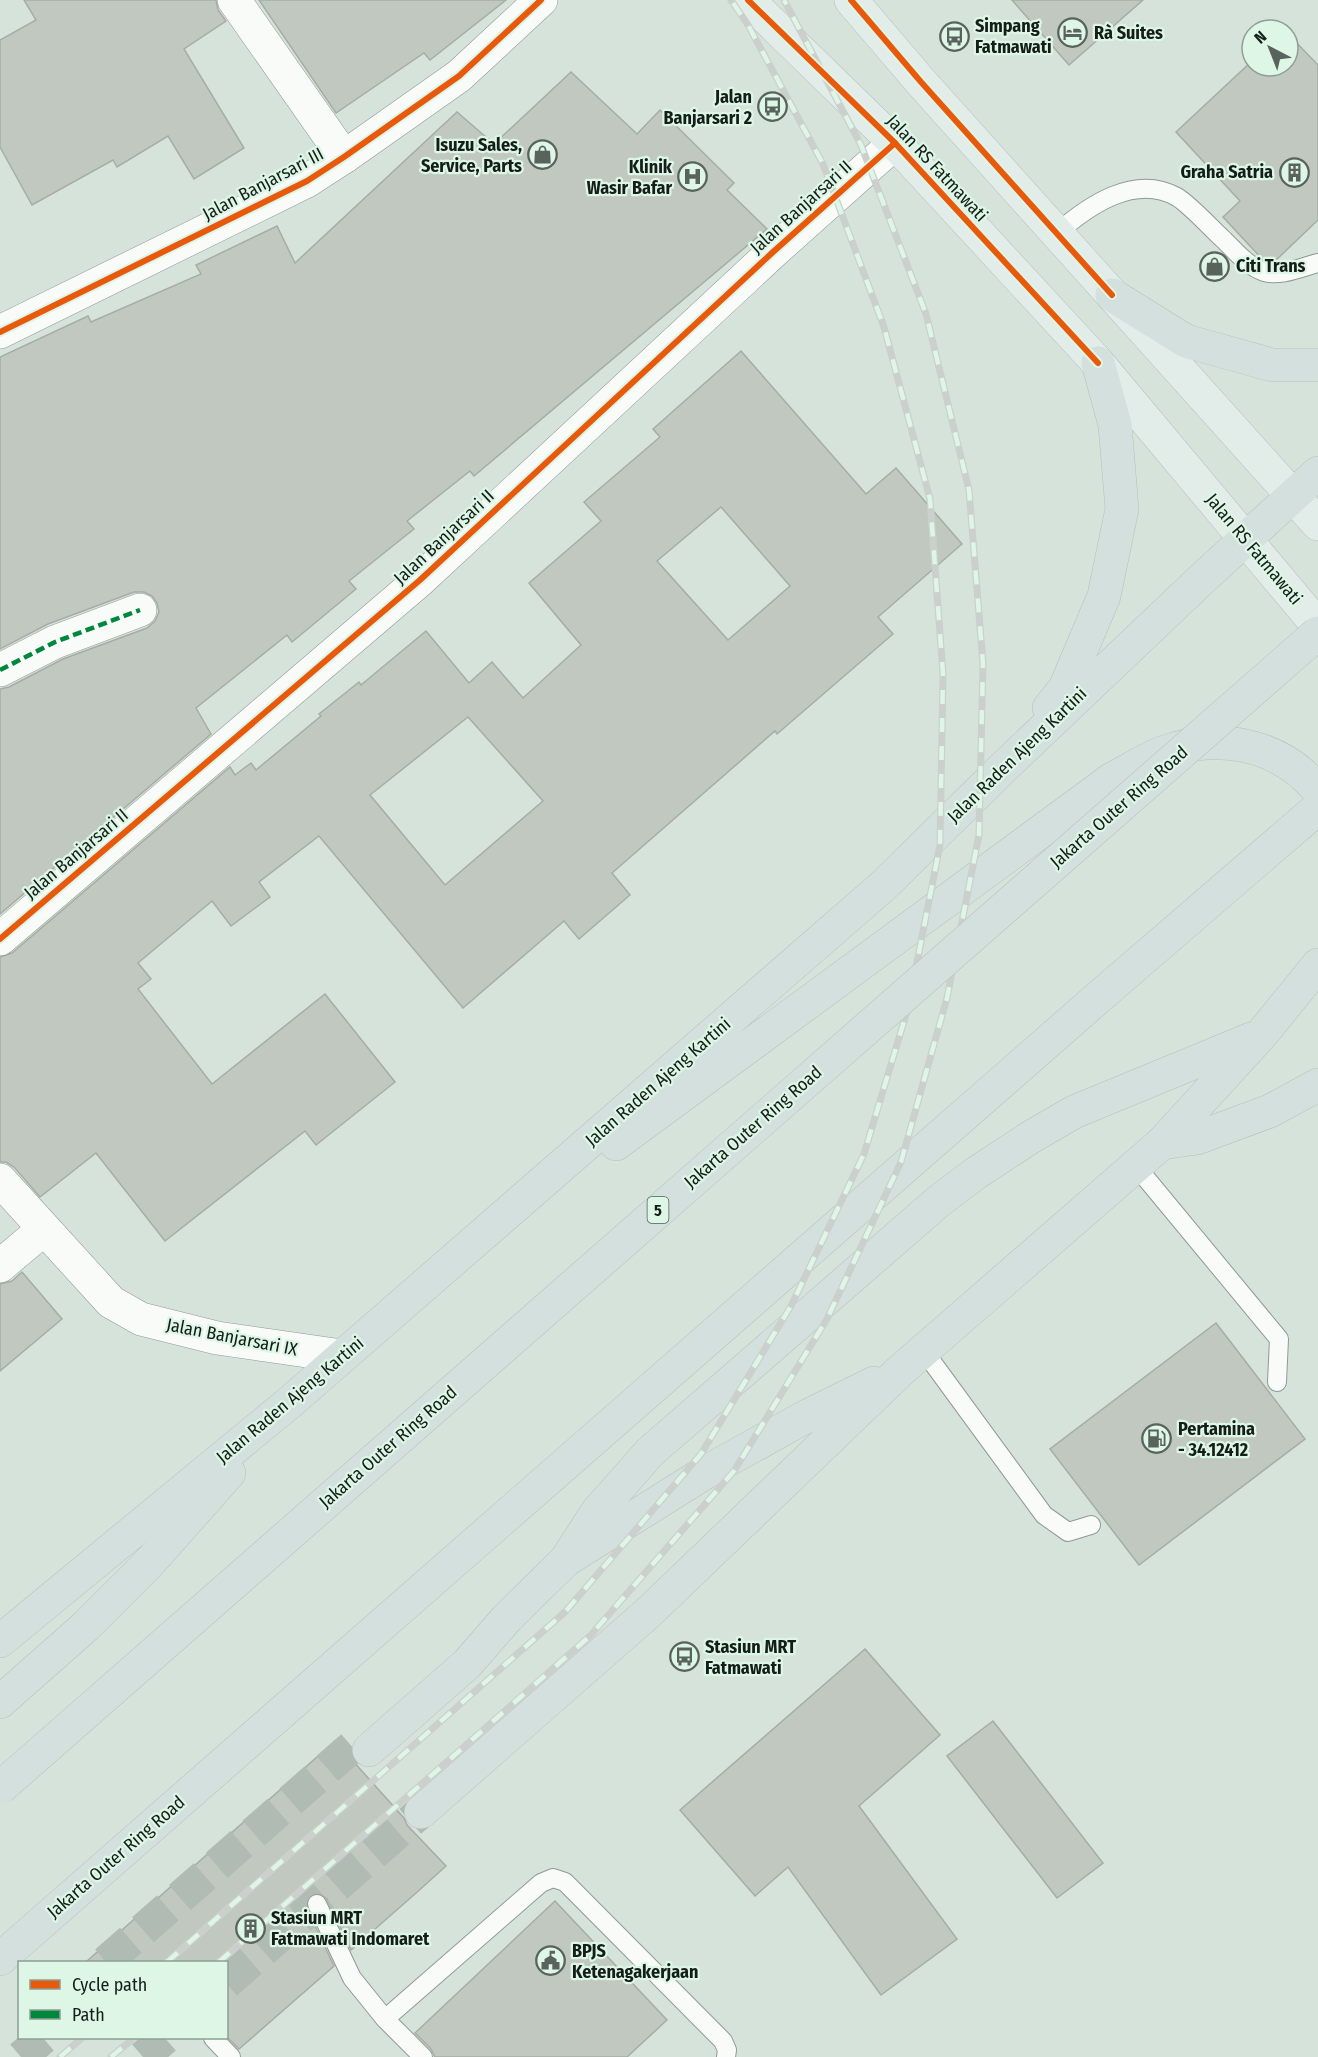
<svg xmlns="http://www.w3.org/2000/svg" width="1318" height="2057" viewBox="0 0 1318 2057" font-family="'Fira Sans Condensed',sans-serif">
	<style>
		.building { fill: #c0c8c0; stroke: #a6ada5; stroke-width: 1.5; fill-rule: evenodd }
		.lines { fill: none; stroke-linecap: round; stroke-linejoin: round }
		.highway-tunnel { stroke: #afbbb3; stroke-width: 33; stroke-dasharray: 33 16; stroke-linecap: butt }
		.lane-casing { stroke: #909a94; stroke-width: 20 }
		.street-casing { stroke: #909a94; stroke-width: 34 }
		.primary-casing { stroke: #b9bfbb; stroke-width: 34 }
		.highway-casing { stroke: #b9bfbb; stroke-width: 34 }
		.lane { stroke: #f9fbf9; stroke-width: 18 }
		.street { stroke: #f9fbf9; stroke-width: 33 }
		.primary { stroke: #e2ece9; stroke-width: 33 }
		.highway { stroke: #d3e0de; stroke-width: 33 }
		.rail-casing { stroke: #ccd0cd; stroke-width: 7 }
		.rail { stroke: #ddf6e6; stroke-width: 4.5; stroke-dasharray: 14; stroke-linecap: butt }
		.highway-bridge-casing { stroke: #b9bfbb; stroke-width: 34; stroke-linecap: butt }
		.highway-bridge { stroke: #d3e0de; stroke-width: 33 }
		.quiet { stroke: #00873e; stroke-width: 4.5; stroke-dasharray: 9 4.5; stroke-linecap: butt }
		.cycleway-casing { stroke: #ddf6e6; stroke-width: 10 }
		.cycleway { stroke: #e8590c; stroke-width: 6 }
		.labels { text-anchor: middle; stroke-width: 4.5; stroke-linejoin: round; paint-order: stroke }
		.shield { fill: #ddf6e6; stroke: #515e56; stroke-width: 1.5 }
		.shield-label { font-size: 16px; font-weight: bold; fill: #151d18 }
		.poi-label { font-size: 18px; font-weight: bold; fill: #151d18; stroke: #ddf6e6; text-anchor: start }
		.street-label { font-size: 18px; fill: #151d18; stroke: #ddf6e6 }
	</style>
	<rect width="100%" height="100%" fill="#d6e3da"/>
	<g class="building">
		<path d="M24 0H216L218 10 226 21 184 49 244 148 194 179 168 136 117 167 113 160 32 205 0 147V40L36 20Z"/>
		<path d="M259 0H506L430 60 424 53 336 113Z"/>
		<path d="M1012 0H1143L1069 65Z"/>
		<path d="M1288 34 1318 65V220L1274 262H1271L1263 260 1223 217 1240 201 1176 132 1252 61V66H1288Z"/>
		<path d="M571 72 637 134 660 110 734 183 727 190 767 229 474 476 470 471 407 521 414 529 349 581 356 589 292 642 287 635 196 708 211 734 0 914V689L9 687 63 659 147 628 155 621 159 612 157 603 152 596 144 592H134L48 624 0 649V357L88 316 91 322 201 274 196 265 277 226 295 263 457 112 494 144Z"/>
		<path d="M741 351 866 494 896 468 962 544 878 617 893 634 777 734 775 731 612 873 630 895 579 939 564 921 463 1008 319 836 259 882 270 897 231 926 212 901 138 963 151 979 138 989 212 1084 325 994 395 1082 316 1145 305 1131 165 1241 96 1153 40 1197 14 1167 6 1162H0V957L12 953 230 767 235 775 251 763 256 770 321 716 319 714 359 682 361 685 426 631 469 683 492 662 523 698 581 645 529 583 601 521 584 502 660 437 653 429ZM721 507 790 586 728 640 657 561ZM468 717 543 801 445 885 370 795Z"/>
		<path d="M22 1272 62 1319 0 1371V1284L12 1281Z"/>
		<path d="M1216 1323 1305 1439 1139 1565 1050 1449Z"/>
		<path d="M865 1649 940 1735 859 1806 957 1939 881 1995 788 1867 755 1896 680 1810Z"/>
		<path d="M993 1721 1103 1863 1057 1898 947 1756Z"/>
		<path d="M335 1741 404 1818 407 1825 446 1866 415 1894 351 1950 327 1899 318 1893 313 1894 308 1897 306 1903 307 1909 334 1966 239 2049 226 2036V1962H86Z"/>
		<path d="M555 1901 667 2020 627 2057H435L431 2049 415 2033Z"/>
	</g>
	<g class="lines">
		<g class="highway-tunnel">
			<path d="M106 1962 361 1739"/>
			<path d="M226 1983 421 1812"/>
			<path d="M21 2057 43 2038"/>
			<path d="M143 2057 165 2038"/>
		</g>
		<defs>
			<g id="lane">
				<path d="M1057 233C1088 206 1135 173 1177 197 1189 204 1212 229 1224 240 1235 251 1249 267 1264 272 1280 277 1302 267 1318 263"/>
				<path d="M1135 1165 1279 1339 1277 1382"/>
				<path d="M924 1351 1044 1515 1068 1532 1091 1525"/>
				<path d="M317 1904 352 1978 385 2019"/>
				<path d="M213 2038 231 2057"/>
				<path d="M423 2057 385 2019 541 1883 553 1878 565 1882 723 2041 727 2050 726 2057"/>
			</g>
			<g id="street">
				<path d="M234 0 344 157"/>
				<path d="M0 332 307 181 344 157 459 76 541 0"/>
				<path d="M0 670 55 642 140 610"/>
				<path d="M0 939 420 580 773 252 895 143"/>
				<path d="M0 1180 111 1302 141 1319 217 1338 342 1356"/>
				<path d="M0 1266 44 1229"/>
			</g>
			<g id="primary">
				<path d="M748 0 895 143 1098 363 1318 626"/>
				<path d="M851 0 921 82 1318 524"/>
			</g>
			<g id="highway">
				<path d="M1112 295 1186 341 1272 365H1318"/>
				<path d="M1049 708 1065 688 1104 596 1122 509 1115 425 1098 363"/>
				<path d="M1162 1143 1197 1138 1270 1111 1318 1085"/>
				<path d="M616 1144 1112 779C1128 771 1144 760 1162 753 1217 732 1279 743 1318 790"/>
				<path d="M566 1560 597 1512 650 1452 939 1201 976 1173 1031 1137 1074 1112 1251 1039"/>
				<path d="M0 1641 289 1403 883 886 1006 765 1204 577 1318 473"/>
				<path d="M0 1702 86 1626 150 1562 229 1473"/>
				<path d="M369 1750 467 1664 507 1618 566 1560 706 1472 807 1416 874 1383"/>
				<path d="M421 1812 649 1612 900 1371 1162 1143 1261 1035 1318 965"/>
				<path d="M0 1959 1100 996 1318 808"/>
			</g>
		</defs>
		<use href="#lane" class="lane-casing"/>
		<use href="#street" class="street-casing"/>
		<use href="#primary" class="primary-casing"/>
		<use href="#highway" class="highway-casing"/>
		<use href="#lane" class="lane"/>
		<use href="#street" class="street"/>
		<use href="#primary" class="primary"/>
		<use href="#highway" class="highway"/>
		<defs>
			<g id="rail">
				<path d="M167 1962 565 1612 701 1454 791 1306 864 1154 908 1008 940 845 943 674 930 499 884 327 823 164 748 25 731 0"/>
				<path d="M219 1962 590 1636 734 1471 827 1319 901 1162 947 998 979 835 983 664 969 490 926 314 861 145 784 0"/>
				<path d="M60 2057 82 2038"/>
				<path d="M111 2057 134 2038"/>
			</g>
		</defs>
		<use href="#rail" class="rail-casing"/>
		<use href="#rail" class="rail"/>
		<defs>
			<path id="highway-bridge" d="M0 1788 1318 633"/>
		</defs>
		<use href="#highway-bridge" class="highway-bridge-casing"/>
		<use href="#highway-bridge" class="highway-bridge"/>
		<path class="quiet" d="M0 670 55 642 140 610"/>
		<defs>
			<g id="cycleway">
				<path d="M748 0 895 143 1098 363"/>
				<path d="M851 0 921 82 1112 295"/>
				<path d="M0 332 307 181 344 157 459 76 541 0"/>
				<path d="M0 939 420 580 773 252 895 143"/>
			</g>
		</defs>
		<use href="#cycleway" class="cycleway-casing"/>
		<use href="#cycleway" class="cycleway"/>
	</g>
	<defs>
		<symbol id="hotel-ring" viewBox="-11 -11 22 22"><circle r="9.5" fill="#ddf6e6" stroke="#59625c" stroke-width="1.5"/><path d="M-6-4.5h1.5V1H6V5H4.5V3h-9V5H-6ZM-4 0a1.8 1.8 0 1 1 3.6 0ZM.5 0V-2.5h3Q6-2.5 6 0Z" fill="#59625c"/></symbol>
		<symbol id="bus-ring" viewBox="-11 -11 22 22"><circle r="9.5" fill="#ddf6e6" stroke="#59625c" stroke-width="1.5"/><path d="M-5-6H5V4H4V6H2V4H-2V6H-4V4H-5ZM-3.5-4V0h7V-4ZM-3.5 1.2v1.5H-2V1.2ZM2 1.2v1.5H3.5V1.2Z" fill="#59625c"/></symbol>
		<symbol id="shop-ring" viewBox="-11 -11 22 22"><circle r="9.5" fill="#ddf6e6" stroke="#59625c" stroke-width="1.5"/><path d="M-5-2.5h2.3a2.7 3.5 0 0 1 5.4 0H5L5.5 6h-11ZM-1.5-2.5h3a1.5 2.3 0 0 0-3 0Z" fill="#59625c"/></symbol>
		<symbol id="building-ring" viewBox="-11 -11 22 22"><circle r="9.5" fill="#ddf6e6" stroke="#59625c" stroke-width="1.5"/><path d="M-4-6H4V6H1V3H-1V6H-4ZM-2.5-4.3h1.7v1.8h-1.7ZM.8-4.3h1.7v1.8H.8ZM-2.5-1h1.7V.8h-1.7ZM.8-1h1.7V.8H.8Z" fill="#59625c"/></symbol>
		<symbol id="hospital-ring" viewBox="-11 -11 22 22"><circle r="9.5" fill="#ddf6e6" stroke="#59625c" stroke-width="1.5"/><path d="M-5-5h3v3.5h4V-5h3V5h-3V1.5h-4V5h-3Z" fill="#59625c"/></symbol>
		<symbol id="fuel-ring" viewBox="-11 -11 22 22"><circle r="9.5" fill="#ddf6e6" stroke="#59625c" stroke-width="1.5"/><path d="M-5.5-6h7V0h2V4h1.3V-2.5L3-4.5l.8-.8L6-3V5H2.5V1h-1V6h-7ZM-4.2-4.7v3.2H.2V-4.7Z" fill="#59625c"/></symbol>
		<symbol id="civic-ring" viewBox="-11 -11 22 22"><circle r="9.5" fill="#ddf6e6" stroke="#59625c" stroke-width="1.5"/><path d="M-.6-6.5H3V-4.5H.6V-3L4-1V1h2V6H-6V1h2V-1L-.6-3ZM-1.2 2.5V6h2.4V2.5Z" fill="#59625c"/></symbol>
	</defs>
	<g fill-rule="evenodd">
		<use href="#hotel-ring" x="1056" y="16" width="33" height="33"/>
		<use href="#bus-ring" x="938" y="20" width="33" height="33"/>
		<use href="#bus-ring" x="756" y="90" width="33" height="33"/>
		<use href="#shop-ring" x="526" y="138" width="33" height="33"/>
		<use href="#building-ring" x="1278" y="156" width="33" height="33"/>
		<use href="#hospital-ring" x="676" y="160" width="33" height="33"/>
		<use href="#shop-ring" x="1198" y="250" width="33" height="33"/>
		<use href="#fuel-ring" x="1140" y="1422" width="33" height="33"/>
		<use href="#bus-ring" x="668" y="1640" width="33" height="33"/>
		<use href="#building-ring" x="234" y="1912" width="33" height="33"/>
		<use href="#civic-ring" x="534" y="1944" width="33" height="33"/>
	</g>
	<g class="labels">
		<rect class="shield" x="647.5" y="1197" width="21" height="26" rx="4.5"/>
		<g class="shield-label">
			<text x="658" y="1216">5</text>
		</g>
		<g class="poi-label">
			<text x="975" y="32">Simpang<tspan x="975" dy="21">Fatmawati</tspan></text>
			<text x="1094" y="39">Rà Suites</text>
			<text x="752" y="103" text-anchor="end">Jalan<tspan x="752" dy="21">Banjarsari 2</tspan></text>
			<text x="522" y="151" text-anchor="end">Isuzu Sales,<tspan x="522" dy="21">Service, Parts</tspan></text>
			<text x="672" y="173" text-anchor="end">Klinik<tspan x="672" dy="21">Wasir Bafar</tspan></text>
			<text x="1273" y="178" text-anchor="end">Graha Satria</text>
			<text x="1236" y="272">Citi Trans</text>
			<text x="1178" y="1435">Pertamina<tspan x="1178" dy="21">- 34.12412</tspan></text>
			<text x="705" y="1653">Stasiun MRT<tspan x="705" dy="21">Fatmawati</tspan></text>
			<text x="271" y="1924">Stasiun MRT<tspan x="271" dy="21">Fatmawati Indomaret</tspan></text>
			<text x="572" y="1957">BPJS<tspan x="572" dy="21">Ketenagakerjaan</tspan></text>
		</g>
		<g class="street-label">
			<text transform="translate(937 168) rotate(47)" y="6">Jalan RS Fatmawati</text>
			<text transform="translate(263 184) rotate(-28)" y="6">Jalan Banjarsari III</text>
			<text transform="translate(801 207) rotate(-42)" y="6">Jalan Banjarsari II</text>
			<text transform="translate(444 537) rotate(-43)" y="6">Jalan Banjarsari II</text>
			<text transform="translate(1254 549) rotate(50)" y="6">Jalan RS Fatmawati</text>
			<text transform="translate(1017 755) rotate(-44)" y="6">Jalan Raden Ajeng Kartini</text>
			<text transform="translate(1119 807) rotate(-41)" y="6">Jakarta Outer Ring Road</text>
			<text transform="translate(76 854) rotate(-40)" y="6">Jalan Banjarsari II</text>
			<text transform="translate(658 1082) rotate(-41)" y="6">Jalan Raden Ajeng Kartini</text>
			<text transform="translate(753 1127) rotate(-41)" y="6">Jakarta Outer Ring Road</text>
			<text transform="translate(232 1337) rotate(11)" y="6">Jalan Banjarsari IX</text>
			<text transform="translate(290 1400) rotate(-40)" y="6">Jalan Raden Ajeng Kartini</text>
			<text transform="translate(388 1447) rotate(-41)" y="6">Jakarta Outer Ring Road</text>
			<text transform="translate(116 1857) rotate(-41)" y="6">Jakarta Outer Ring Road</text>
		</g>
	</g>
	<rect x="18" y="1961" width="210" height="78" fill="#ddf6e6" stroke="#8d9f94" stroke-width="1.5"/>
	<rect x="30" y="1980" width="30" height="9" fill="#e8590c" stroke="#8d9f94" stroke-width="1.5"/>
	<text x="72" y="1991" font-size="18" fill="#151d18">Cycle path</text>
	<rect x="30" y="2010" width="30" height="9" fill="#00873e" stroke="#8d9f94" stroke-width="1.5"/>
	<text x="72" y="2021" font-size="18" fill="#151d18">Path</text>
	<g transform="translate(1270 48) rotate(318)"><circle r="28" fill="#ddf6e6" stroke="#8d9f94" stroke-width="1.5"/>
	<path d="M0-4.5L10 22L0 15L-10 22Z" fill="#59625c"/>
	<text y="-9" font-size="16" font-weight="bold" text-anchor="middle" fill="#151d18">N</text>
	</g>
</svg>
